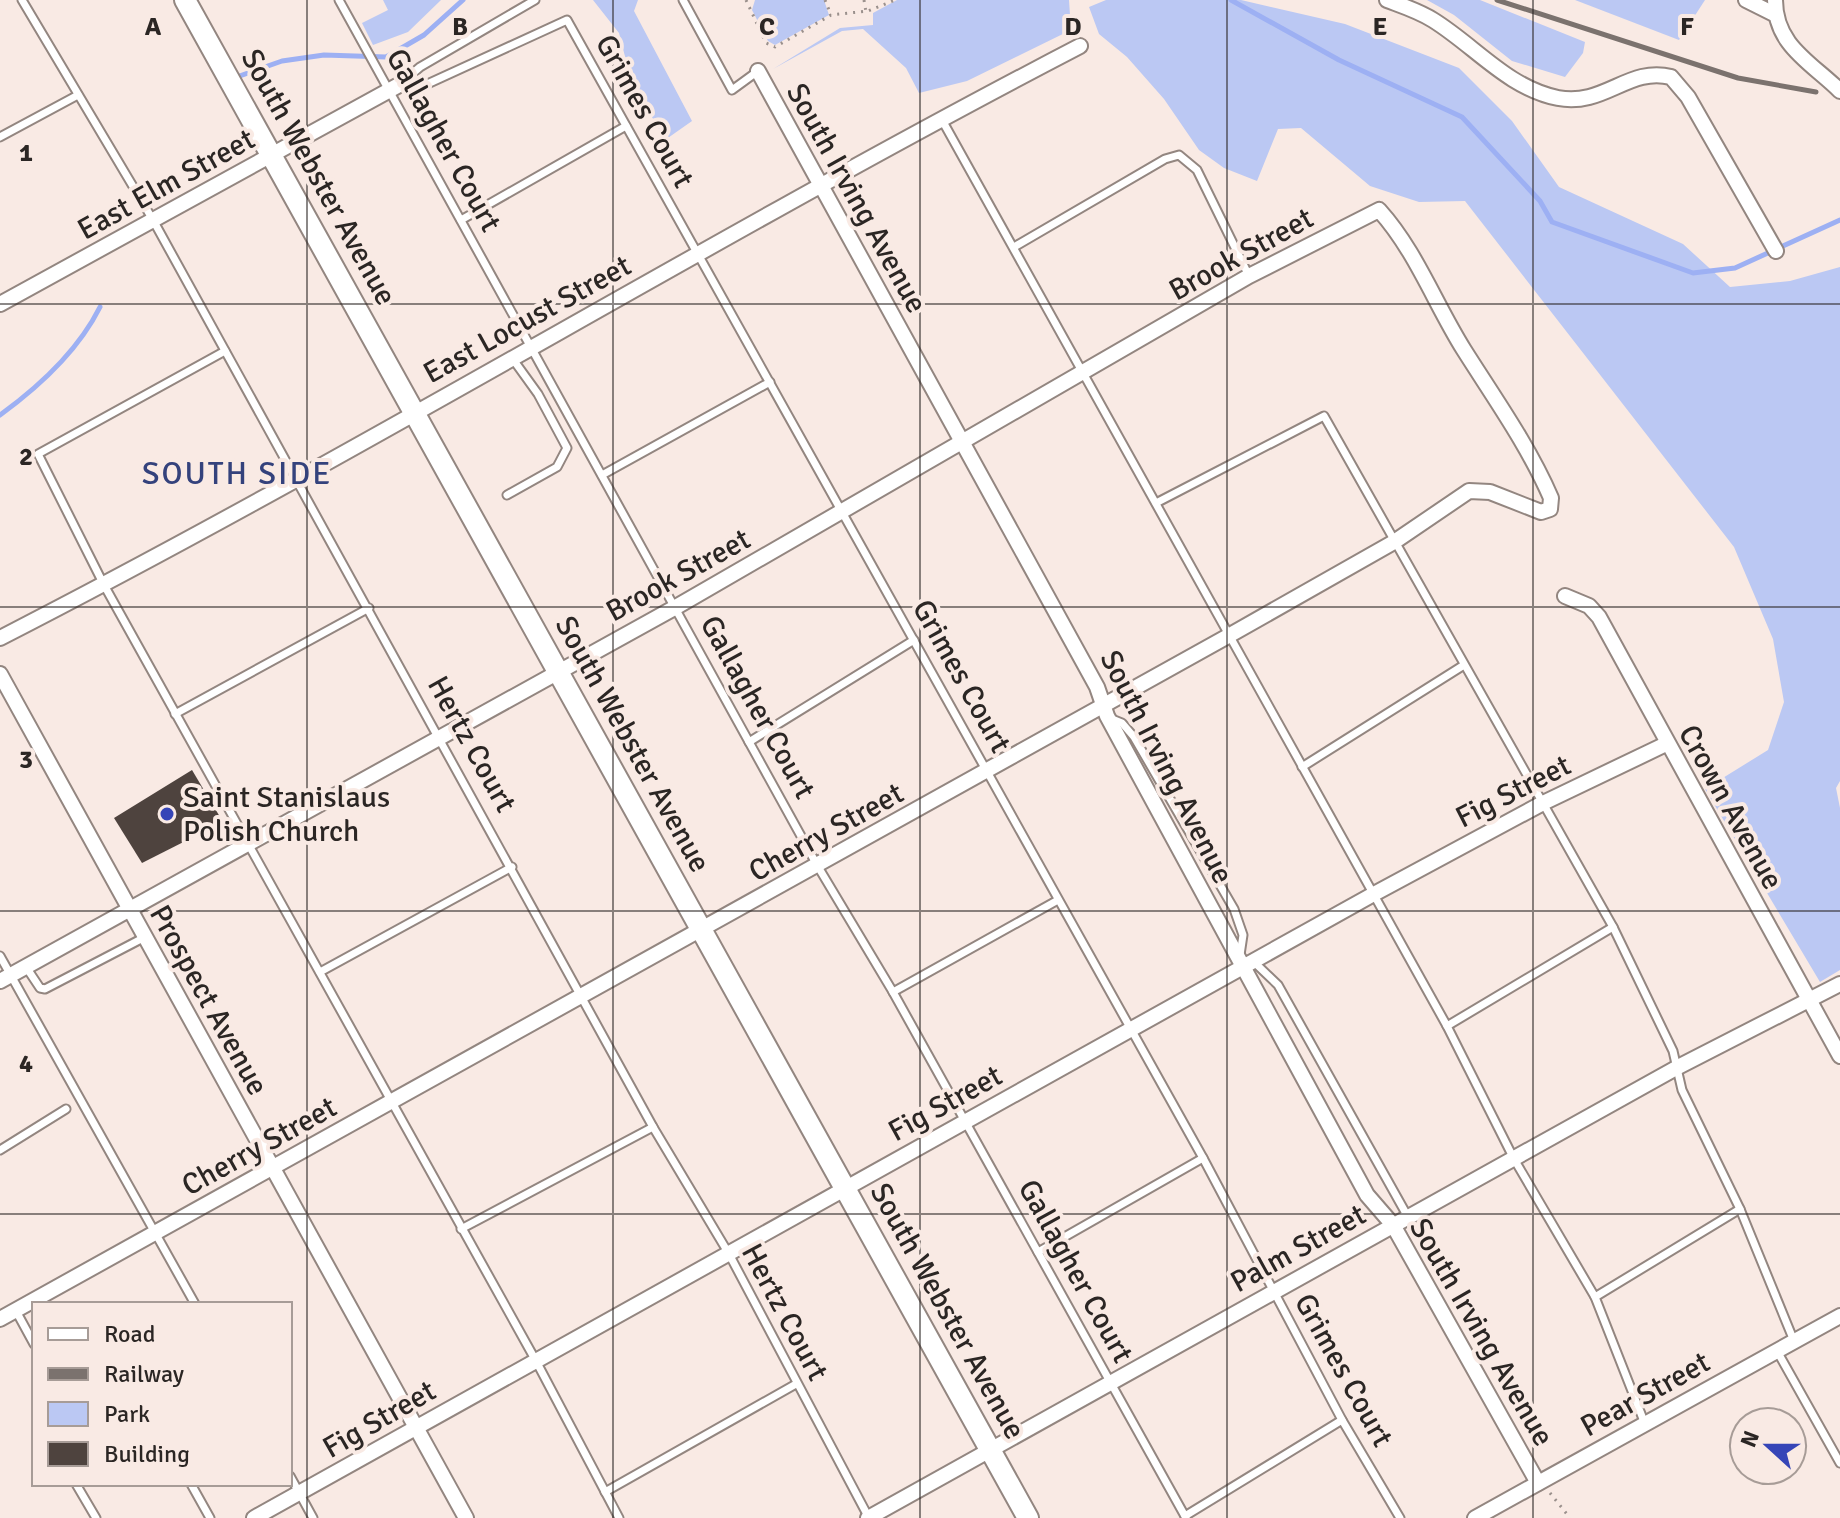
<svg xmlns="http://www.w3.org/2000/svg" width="1840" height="1518" viewBox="0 0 1840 1518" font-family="Signika,sans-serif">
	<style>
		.green { fill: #bbc8f3 }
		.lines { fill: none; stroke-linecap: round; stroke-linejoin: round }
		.stream { stroke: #9db0f3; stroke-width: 5 }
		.building { fill: #4e433e }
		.lane-casing { stroke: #938680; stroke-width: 11 }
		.street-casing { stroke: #938680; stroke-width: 18 }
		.secondary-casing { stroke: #938680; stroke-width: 24 }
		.path { stroke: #9a908c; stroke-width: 3; stroke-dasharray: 2 6; stroke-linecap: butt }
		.lane { stroke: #fff; stroke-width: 7 }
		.street { stroke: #fff; stroke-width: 14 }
		.secondary { stroke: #fff; stroke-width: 20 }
		.rail { stroke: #7b726e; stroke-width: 5 }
		.grid { fill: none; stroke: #2b2624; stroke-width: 2; stroke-opacity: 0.55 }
		.poi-dot { fill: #3645b7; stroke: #f9eae4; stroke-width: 3 }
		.labels { text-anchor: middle; stroke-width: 8; stroke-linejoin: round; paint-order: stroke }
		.street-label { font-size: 30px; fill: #2b2624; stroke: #f9eae4 }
		.poi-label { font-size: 30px; fill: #2b2624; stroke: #f9eae4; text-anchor: start }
		.neighbourhood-label { font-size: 32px; letter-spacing: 2px; fill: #34427c; stroke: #f9eae4 }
		.grid-label { font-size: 26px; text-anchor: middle; font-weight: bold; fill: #2b2624; stroke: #f9eae4; stroke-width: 8; stroke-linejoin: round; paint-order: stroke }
	</style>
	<rect width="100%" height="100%" fill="#f9eae4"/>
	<g class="green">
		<path d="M383 0H441L408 32 373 45 362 23 388 10Z"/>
		<path d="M593 0H638L634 11 692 121 665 140 631 80 619 33Z"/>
		<path d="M755 0H824L829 15 775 45 768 41 752 10Z"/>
		<path d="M897 0H1069L1071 30 967 81 919 93 906 68 863 29 842 31 773 69 840 28 873 25V13Z"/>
		<path d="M1106 0H1241L1345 24 1459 68 1512 121 1559 187 1683 244 1730 287 1790 281 1840 267V781L1836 788 1840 808V970L1820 982 1705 789 1768 750 1784 702 1773 639 1734 547 1465 201 1419 202 1370 186 1301 128 1278 129 1257 181 1224 168 1199 150 1164 99 1127 57 1099 34 1089 7Z"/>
		<path d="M1427 0H1480L1585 42 1583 53 1565 77 1512 61 1454 15Z"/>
		<path d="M1575 0H1705L1679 40Z"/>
	</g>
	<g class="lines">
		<g class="stream">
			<path d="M1231 0 1339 60 1462 117 1540 201 1552 222 1693 273 1735 268 1840 220"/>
			<path d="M234 78 282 61 324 55 386 57 424 35 463 0"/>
			<path d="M0 415C40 386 78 351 100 307"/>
		</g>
	</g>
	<path class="building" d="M192 770 223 822 142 863 114 818Z"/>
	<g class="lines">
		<defs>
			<g id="lane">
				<path d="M22 0 153 220 653 1127 729 1254 869 1518"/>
				<path d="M339 0 817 865 893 992 1186 1518"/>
				<path d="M683 0 732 90 758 71"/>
				<path d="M399 85 423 86 567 20 1203 1158 1342 1420 1400 1518"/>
				<path d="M399 85 420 67 535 0"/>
				<path d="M942 120 1447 1026 1514 1159 1595 1297 1645 1424"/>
				<path d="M0 137 78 95"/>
				<path d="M461 220 626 126"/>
				<path d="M1014 247 1165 159 1179 155 1197 170 1249 276"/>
				<path d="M225 351 38 454 104 585 536 1361 619 1518"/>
				<path d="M602 475 770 382"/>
				<path d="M507 495 557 467 567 448 538 394 512 358"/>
				<path d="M1156 503 1324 416 1613 927 1673 1051 1682 1090 1740 1209 1794 1341"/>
				<path d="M175 714 369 608"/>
				<path d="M1112 719 1122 723 1134 737 1234 909 1243 935 1240 955"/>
				<path d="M749 742 914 640"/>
				<path d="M1302 767 1464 665"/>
				<path d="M0 956 195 1304"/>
				<path d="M1254 962 1278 985 1408 1217"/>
				<path d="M26 967 40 988 45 989 145 937"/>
				<path d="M320 972 512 867"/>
				<path d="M893 992 1058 900"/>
				<path d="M1447 1026 1613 927"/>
				<path d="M0 1150 66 1109"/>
				<path d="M461 1229 653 1127"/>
				<path d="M1038 1252 1203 1158"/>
				<path d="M1595 1297 1740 1209"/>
				<path d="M16 1311 34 1344"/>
				<path d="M1777 1351 1840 1463"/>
				<path d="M290 1476 313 1518"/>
				<path d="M76 1484 96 1518"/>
				<path d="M191 1484 210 1518"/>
				<path d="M605 1492 796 1384"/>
				<path d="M1185 1516 1342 1420"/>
			</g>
			<g id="street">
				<path d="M1387 0C1403 6 1419 11 1433 20 1475 46 1508 88 1558 98 1604 107 1629 66 1671 77L1688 97 1776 251"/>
				<path d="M1746 0 1776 15"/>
				<path d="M1775 0C1775 46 1812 63 1840 91"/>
				<path d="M758 71 1097 687 1107 716 1367 1195 1393 1225 1538 1483"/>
				<path d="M0 304 399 85"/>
				<path d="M1565 596 1589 606 1599 617 1840 1056"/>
				<path d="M0 638C365 451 716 235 1080 46"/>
				<path d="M0 674 466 1518"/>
				<path d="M0 981 676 607 1249 276 1379 210C1416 251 1435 304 1464 350 1495 399 1528 445 1551 498L1550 509 1541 512 1490 492 1469 491 1394 542 1230 635 0 1319"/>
				<path d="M254 1518 1372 895 1543 803 1666 744"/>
				<path d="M868 1518 1678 1067 1840 984"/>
				<path d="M1475 1518 1840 1316"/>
			</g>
			<path id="secondary" d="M185 0 1028 1518"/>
		</defs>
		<use href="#lane" class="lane-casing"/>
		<use href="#street" class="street-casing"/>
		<use href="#secondary" class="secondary-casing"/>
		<g class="path">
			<path d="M746 0 766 43 775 47 831 15 868 11 895 0"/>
			<path d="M825 0 831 15"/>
			<path d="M864 0 866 12"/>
			<path d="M1550 1493 1570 1518"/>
		</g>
		<use href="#lane" class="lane"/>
		<use href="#street" class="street"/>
		<use href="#secondary" class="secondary"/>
		<path class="rail" d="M1497 0 1738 78 1816 92"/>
	</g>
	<path class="grid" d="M307 0V1518M613 0V1518M920 0V1518M1227 0V1518M1533 0V1518M0 304H1840M0 607H1840M0 911H1840M0 1214H1840"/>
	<circle class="poi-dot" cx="167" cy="814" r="8"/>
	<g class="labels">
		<g class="street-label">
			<text transform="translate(645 111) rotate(61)" y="10">Grimes Court</text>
			<text transform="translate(444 140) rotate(61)" y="10">Gallagher Court</text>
			<text transform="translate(319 177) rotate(61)" y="10">South Webster Avenue</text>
			<text transform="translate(166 184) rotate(-29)" y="10">East Elm Street</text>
			<text transform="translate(857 198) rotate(61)" y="10">South Irving Avenue</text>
			<text transform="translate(1241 254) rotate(-29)" y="10">Brook Street</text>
			<text transform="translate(527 319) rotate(-29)" y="10">East Locust Street</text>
			<text transform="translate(678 575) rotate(-29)" y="10">Brook Street</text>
			<text transform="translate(962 676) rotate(61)" y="10">Grimes Court</text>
			<text transform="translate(758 707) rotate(61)" y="10">Gallagher Court</text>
			<text transform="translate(472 744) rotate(61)" y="10">Hertz Court</text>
			<text transform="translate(633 744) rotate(61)" y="10">South Webster Avenue</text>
			<text transform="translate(1167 767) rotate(63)" y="10">South Irving Avenue</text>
			<text transform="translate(1513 791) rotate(-27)" y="10">Fig Street</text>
			<text transform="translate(1731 807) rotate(61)" y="10">Crown Avenue</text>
			<text transform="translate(826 832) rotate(-29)" y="10">Cherry Street</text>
			<text transform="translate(209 1000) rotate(61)" y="10">Prospect Avenue</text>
			<text transform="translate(945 1103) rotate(-29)" y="10">Fig Street</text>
			<text transform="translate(259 1146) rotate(-29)" y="10">Cherry Street</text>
			<text transform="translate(1298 1248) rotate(-29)" y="10">Palm Street</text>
			<text transform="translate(1076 1271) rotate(61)" y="10">Gallagher Court</text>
			<text transform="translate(948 1311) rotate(61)" y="10">South Webster Avenue</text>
			<text transform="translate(785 1312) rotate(62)" y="10">Hertz Court</text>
			<text transform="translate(1482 1332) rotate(60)" y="10">South Irving Avenue</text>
			<text transform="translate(1344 1370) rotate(61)" y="10">Grimes Court</text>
			<text transform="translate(1645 1394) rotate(-29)" y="10">Pear Street</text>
			<text transform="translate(379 1419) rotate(-30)" y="10">Fig Street</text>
		</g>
		<g class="poi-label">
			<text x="183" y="807">Saint Stanislaus<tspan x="183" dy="34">Polish Church</tspan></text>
		</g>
		<g class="neighbourhood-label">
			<text x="237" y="484">SOUTH SIDE</text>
		</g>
	</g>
	<g class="grid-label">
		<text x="153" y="35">A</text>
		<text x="460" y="35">B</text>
		<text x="767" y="35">C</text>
		<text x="1073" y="35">D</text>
		<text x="1380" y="35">E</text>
		<text x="1687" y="35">F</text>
		<text x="26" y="161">1</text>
		<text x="26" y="465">2</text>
		<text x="26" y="768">3</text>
		<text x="26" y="1072">4</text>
	</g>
	<rect x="32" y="1302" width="260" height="184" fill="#f9eae4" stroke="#a79c97" stroke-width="2"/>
	<rect x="48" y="1328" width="40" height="12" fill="#ffffff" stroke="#a79c97" stroke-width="2"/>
	<text x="104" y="1342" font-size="24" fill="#2b2624">Road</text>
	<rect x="48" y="1368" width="40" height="12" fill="#7b726e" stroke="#a79c97" stroke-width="2"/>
	<text x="104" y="1382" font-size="24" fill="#2b2624">Railway</text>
	<rect x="48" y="1402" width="40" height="24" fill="#bbc8f3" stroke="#a79c97" stroke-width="2"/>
	<text x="104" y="1422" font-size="24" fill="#2b2624">Park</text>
	<rect x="48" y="1442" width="40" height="24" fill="#4e433e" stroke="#a79c97" stroke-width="2"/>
	<text x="104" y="1462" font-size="24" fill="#2b2624">Building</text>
	<g transform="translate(1768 1446) rotate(291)"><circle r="38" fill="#f9eae4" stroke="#a79c97" stroke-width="2"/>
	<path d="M0-6L14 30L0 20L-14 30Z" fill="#3645b7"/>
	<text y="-12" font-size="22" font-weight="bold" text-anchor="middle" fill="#2b2624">N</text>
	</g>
</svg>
